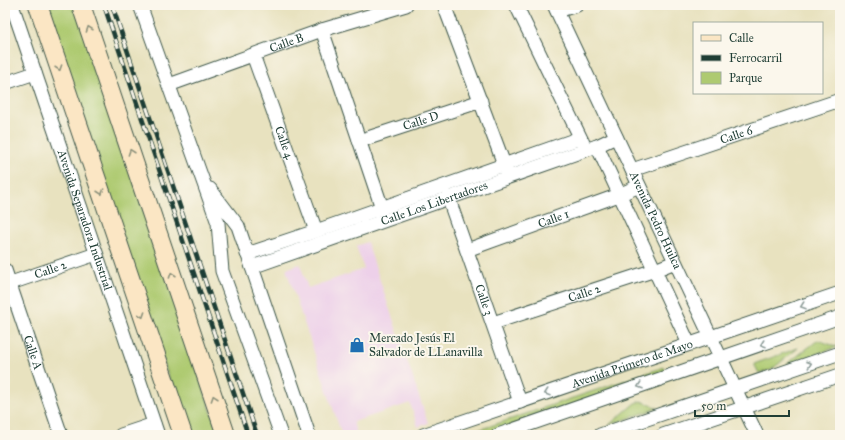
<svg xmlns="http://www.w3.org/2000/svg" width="845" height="440" viewBox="0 0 845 440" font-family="'IM FELL Great Primer',serif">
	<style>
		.built { fill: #edd0e9 }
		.green { fill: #aeca71; stroke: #668452 }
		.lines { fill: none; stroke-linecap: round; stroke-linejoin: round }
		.minor-casing { stroke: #3d5649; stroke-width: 15 }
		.secondary-casing { stroke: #3d5649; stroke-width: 20 }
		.minor { stroke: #fff; stroke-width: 13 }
		.secondary { stroke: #fbe6c4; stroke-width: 18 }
		.rail-casing { stroke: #1f3d34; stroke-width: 4.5 }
		.rail { stroke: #fbf7ec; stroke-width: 3; stroke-dasharray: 9; stroke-linecap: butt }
		.oneway { stroke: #8d927c }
		.oneway2 { stroke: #8f9e9a }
		.labels { text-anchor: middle; stroke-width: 4; stroke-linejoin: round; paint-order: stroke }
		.street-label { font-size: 12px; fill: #1f3d34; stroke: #fbf7ec }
		.poi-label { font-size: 12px; fill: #1f3d34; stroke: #fbf7ec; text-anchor: start }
	</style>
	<rect width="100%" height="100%" fill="#fbf7ec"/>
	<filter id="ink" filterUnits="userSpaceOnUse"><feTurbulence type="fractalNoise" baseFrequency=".025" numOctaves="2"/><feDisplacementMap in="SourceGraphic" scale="8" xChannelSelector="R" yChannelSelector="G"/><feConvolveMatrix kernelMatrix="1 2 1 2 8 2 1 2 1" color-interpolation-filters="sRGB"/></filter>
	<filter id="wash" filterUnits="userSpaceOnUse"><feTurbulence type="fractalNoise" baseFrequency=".012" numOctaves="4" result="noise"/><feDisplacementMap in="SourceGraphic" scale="16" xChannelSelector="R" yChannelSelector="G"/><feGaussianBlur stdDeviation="0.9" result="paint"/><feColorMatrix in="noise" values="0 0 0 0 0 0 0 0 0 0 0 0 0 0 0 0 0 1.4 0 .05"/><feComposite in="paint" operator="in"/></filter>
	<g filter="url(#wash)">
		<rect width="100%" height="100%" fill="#e8e2bf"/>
		<path class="built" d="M367 242 428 423 418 427 410 403 353 422 357 435H342L286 269 300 264 308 288 364 269 356 246Z"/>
		<g class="green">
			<path d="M45 5H75L219 435H188Z"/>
			<path d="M818 340 837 347 787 364Z"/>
			<path d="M798 348 771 370 759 373 754 364Z"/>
			<path d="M664 367 667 376 489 435H464Z"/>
			<path d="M641 401 658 408 609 425 635 403Z"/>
		</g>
	</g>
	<g filter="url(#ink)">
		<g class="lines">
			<defs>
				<g id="minor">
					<path id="s1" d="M12 5 158 435"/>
					<path d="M140 5 218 223 222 271 281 435"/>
					<path d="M444 5 507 172"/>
					<path d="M516 5 584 145"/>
					<path id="s2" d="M554 5 757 435"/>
					<path d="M557 11 577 5"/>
					<path d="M322 30 382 208"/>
					<path id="s3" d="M253 55 316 231"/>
					<path d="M5 83 35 73"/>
					<path id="s4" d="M169 85 322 30 406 5"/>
					<path id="s5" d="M359 141 481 101"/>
					<path d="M597 146 689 344"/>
					<path id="s6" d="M632 170 840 100"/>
					<path d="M210 189 238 226 309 435"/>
					<path id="s7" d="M448 197 520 402"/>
					<path id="s8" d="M467 250 619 195 639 186"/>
					<path d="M247 254 316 231 580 138"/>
					<path id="s9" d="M252 267 597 146 616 137"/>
					<path id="s10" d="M5 270 61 435"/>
					<path id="s11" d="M5 285 96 254"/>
					<path id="s12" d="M493 323 655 270 675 262"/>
					<path d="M121 435 154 424"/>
					<path id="s13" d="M423 435 840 293"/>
					<path d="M498 435 840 317"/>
					<path d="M600 435 840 353"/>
					<path d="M663 435 840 375"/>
				</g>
				<g id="secondary">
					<path d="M38 5 183 435"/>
					<path d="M81 5 226 435"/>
				</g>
			</defs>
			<use href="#minor" class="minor-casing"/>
			<use href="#secondary" class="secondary-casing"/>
			<use href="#minor" class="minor"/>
			<use href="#secondary" class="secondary"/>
			<defs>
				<g id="rail">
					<path d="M104 5 248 435"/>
					<path d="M112 5 257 435"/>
				</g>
			</defs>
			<use href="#rail" class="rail-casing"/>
			<use href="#rail" class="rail"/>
		</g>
		<defs><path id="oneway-chevron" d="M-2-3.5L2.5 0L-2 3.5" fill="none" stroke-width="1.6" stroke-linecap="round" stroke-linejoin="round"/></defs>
		<g class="oneway">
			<use href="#oneway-chevron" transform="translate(89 29) rotate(-109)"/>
			<use href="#oneway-chevron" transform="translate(59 68) rotate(71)"/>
			<use href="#oneway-chevron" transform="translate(131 152) rotate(-109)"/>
			<use href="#oneway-chevron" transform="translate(101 192) rotate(71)"/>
			<use href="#oneway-chevron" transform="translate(172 275) rotate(-109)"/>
			<use href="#oneway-chevron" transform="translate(142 315) rotate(71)"/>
			<use href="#oneway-chevron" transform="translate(214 398) rotate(-109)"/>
		</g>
		<g class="oneway2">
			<use href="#oneway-chevron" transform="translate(803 306) rotate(161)"/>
			<use href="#oneway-chevron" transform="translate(763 344) rotate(161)"/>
			<use href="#oneway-chevron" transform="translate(809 364) rotate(-19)"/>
			<use href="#oneway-chevron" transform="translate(640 386) rotate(161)"/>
			<use href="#oneway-chevron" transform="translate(547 393) rotate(161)"/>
		</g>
	</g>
	<defs>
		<symbol id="shop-bare" viewBox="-9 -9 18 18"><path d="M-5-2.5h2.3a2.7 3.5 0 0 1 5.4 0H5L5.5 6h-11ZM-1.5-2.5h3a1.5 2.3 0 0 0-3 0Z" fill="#1f6fb2" stroke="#fbf7ec" stroke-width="2.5" paint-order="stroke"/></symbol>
	</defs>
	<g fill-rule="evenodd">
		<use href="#shop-bare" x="346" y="334" width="22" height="22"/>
	</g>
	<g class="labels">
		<g class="street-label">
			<text dy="4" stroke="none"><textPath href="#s4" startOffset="125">Calle B</textPath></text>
			<text dy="4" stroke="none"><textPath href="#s5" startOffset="65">Calle D</textPath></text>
			<text dy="4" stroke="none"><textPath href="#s6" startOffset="110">Calle 6</textPath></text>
			<text dy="4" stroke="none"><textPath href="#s3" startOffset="93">Calle 4</textPath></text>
			<text dy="4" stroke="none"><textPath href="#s9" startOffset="193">Calle Los Libertadores</textPath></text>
			<text dy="4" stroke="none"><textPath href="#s8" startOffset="92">Calle 1</textPath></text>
			<text dy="4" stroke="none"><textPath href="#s1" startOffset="227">Avenida Separadora Industrial</textPath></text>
			<text dy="4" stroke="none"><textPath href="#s2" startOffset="238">Avenida Pedro Huilca</textPath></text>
			<text dy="4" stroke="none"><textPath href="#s11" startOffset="48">Calle 2</textPath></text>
			<text dy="4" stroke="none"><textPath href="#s12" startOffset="96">Calle 2</textPath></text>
			<text dy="4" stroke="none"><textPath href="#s7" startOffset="109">Calle 3</textPath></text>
			<text dy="4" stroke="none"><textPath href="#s10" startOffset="87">Calle A</textPath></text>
			<text dy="4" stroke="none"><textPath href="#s13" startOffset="221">Avenida Primero de Mayo</textPath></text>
		</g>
		<g class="poi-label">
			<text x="369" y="342">Mercado Jesús El<tspan x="369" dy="14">Salvador de LLanavilla</tspan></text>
		</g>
	</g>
	<rect width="845" height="440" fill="none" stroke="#fbf7ec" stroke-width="20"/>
	<rect x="693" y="22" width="130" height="72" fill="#fbf7ec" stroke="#a3ada2"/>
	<rect x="701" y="35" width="20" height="6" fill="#fbe6c4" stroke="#a3ada2"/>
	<text x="729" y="42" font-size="12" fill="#1f3d34">Calle</text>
	<rect x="701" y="55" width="20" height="6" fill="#1f3d34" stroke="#a3ada2"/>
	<text x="729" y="62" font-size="12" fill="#1f3d34">Ferrocarril</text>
	<rect x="701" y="72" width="20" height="12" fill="#aeca71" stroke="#a3ada2"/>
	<text x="729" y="82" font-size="12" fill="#1f3d34">Parque</text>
	<path d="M695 410v6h94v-6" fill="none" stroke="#1f3d34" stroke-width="2"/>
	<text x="701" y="410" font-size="12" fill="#1f3d34" stroke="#fbf7ec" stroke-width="3" paint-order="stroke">50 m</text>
</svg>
